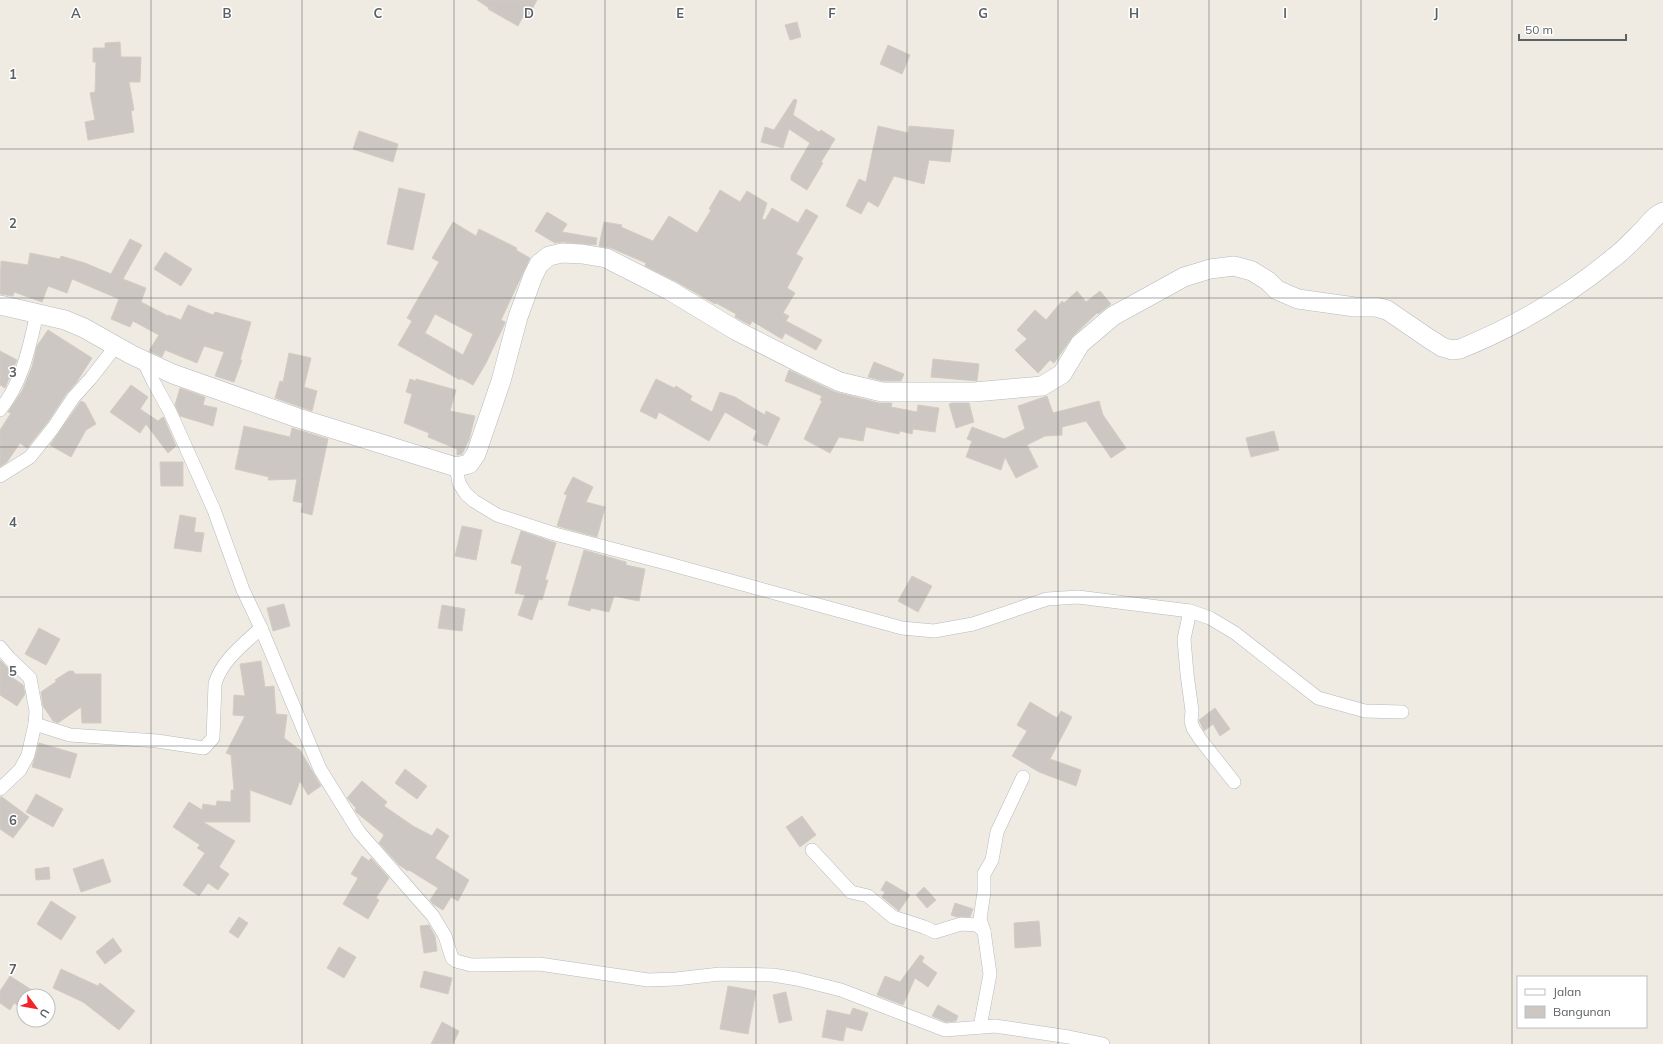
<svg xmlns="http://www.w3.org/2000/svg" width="1663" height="1044" viewBox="0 0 1663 1044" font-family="Mulish,sans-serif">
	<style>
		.building { fill: #ccc7c2; stroke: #d4ccc1; fill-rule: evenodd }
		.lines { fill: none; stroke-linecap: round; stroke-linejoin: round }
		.street-casing { stroke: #b5babe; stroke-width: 14 }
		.secondary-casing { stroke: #b4b9be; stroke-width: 20 }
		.street { stroke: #fff; stroke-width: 13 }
		.secondary { stroke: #fff; stroke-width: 19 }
		.grid { fill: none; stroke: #5b6064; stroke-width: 1; stroke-opacity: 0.55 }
		.grid-label { font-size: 13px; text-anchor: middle; font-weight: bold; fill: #5b6064; stroke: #fff; stroke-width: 3; stroke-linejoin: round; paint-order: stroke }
	</style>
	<rect width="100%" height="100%" fill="#efebe3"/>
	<g class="building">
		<path d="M477 0H537L529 15 525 13 518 26 488 9 489 8Z"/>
		<path d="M797 22 801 37 790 40 785 25Z"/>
		<path d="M120 42 121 57H141L140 82H129L134 110 131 111 134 132 88 140 85 122 95 120 90 93 95 92 96 62H93V48H105V43Z"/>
		<path d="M888 45 910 55 902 74 880 64Z"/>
		<path d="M794 99 797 100 793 115 819 132 821 130 835 139 821 162 823 163 807 190 791 180V176L810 143 789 129 783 148 761 142 765 127 774 130Z"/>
		<path d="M878 126 908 133 909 126 954 130 950 162 929 160 924 184 894 176 878 207 868 201 861 214 846 206 859 179 866 182Z"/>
		<path d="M359 131 398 144 393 162 353 149Z"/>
		<path d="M399 188 425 194 413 250 387 244Z"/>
		<path d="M720 190 740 202 747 191 767 203 762 219 765 220 772 208 798 223 806 209 818 216 796 254 803 258 787 288 795 293 783 313 789 316 786 321 822 340 816 350 785 333 782 339 752 321 750 325 735 317 736 314 716 303 715 304 675 281 645 266 646 263 611 248 599 246 604 222 622 225 621 227 653 241 669 216 697 233 711 210 709 209Z"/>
		<path d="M547 212 567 224 562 232 597 238 596 245 563 242 555 243 535 231Z"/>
		<path d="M453 222 476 236 479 229 517 248 516 250 530 258 501 320 505 322V323L486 363 473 385 460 378V380L398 345 412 321 407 318 439 262 432 258ZM435 314 473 334 463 355 425 333Z"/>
		<path d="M130 239 142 245 123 279 146 288 141 302 168 316 169 315 181 320 188 305 213 315 215 312 251 322 240 360H242L234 382 215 376 224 352 204 346 197 363 165 350 162 357 149 351 159 335 133 321 130 327 111 319 119 299 72 279 67 293 48 286 42 302 14 292 13 296 0 294 1 261 28 265 30 253 60 259 61 256 85 263 111 274Z"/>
		<path d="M165 252 192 269 181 286 154 269Z"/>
		<path d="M1077 291 1086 302 1100 291 1111 304 1098 314 1097 313 1073 336 1054 363 1050 360 1038 373 1015 350 1027 339 1017 330 1035 310 1046 320 1062 301 1064 303Z"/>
		<path d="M48 330 92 358 76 383 66 394 47 423 27 448 20 443 7 462 0 467V430L11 413 8 412 22 391 32 367 37 346Z"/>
		<path d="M0 351 17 360 5 388 0 385Z"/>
		<path d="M289 353 311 358 304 387 317 391 312 411 275 398 280 381 283 382Z"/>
		<path d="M933 359 979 364 977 381 931 377Z"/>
		<path d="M874 362 904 374 901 381H883L868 377Z"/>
		<path d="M789 370 835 392 879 403H892L891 407 917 412 918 405 939 408 935 432 913 429 912 434 900 431 899 434 866 427 863 441 839 437 830 453 804 439 822 401 820 400 822 396 785 381Z"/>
		<path d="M410 379 416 381V379L456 390 450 411 475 416 469 440 462 454 457 455V449L428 437 429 433 404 423 412 394 406 392Z"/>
		<path d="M656 379 674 388 676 386 692 396 690 400 712 412 720 392 735 397 765 415 766 411 780 418 767 446 753 440 757 431 725 412 709 441 659 412 656 419 640 411Z"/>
		<path d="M131 385 148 397 140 409 158 421 163 417 164 418 176 446 168 453 146 424 140 433 110 412Z"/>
		<path d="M180 388 205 397 203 405 217 408 213 426 180 416 175 405Z"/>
		<path d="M1047 396 1053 413 1099 401 1103 415 1126 448 1111 458 1086 421 1062 427V435L1045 436 1027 445 1038 467 1016 478 1005 457 1001 470 966 457 972 441 967 439 972 427 1004 439 1025 429 1018 406Z"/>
		<path d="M81 401 85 403 96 424 86 430 71 457 50 445Z"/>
		<path d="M952 403H969L974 422 956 428 949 404Z"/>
		<path d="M244 426 290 437 292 428 328 439 312 515 301 512 303 503 293 501 297 479 268 480 269 477 235 469Z"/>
		<path d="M1274 431 1279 450 1251 457 1246 438Z"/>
		<path d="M160 462H183V486H161Z"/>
		<path d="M573 477 593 487 586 502 605 507 597 537 557 526 567 495 564 494Z"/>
		<path d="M180 515 196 518 194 532 204 533 201 552 174 548Z"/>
		<path d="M462 526 482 530 476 560 455 556Z"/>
		<path d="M521 531 556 543 545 580H548L542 600 539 599 532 620 518 615 525 595 515 593 522 566 511 563Z"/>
		<path d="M584 550 626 562V565L645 569 639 601 614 596 609 612 591 608 590 611 568 605Z"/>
		<path d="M912 576 932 586 918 612 898 601Z"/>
		<path d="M284 604 290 626 273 631 267 608Z"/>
		<path d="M442 605 465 609 462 631 438 628Z"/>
		<path d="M39 628 60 639 46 665 25 654Z"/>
		<path d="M0 660 15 675 13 678 23 685 25 694 17 706 0 695Z"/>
		<path d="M261 661 265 687 274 686 276 714 287 715 284 738 300 750 321 786 308 795 300 781 291 805 250 790V822H203L235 841 219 867 229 874 218 890 208 883 199 896 183 885 205 853 197 848 200 845 173 827 189 802 202 810 203 804 216 806 217 801 231 802V790H234L231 755 226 753 245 716 233 715 234 695 245 696 240 664Z"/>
		<path d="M69 671H73L75 674H101V723H82L81 707 58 723 53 721 43 706 41 692 57 681 55 680Z"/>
		<path d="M1030 702 1057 718 1061 711 1072 717 1050 759 1081 770 1076 786 1039 772 1012 756 1027 731 1017 725Z"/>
		<path d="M1215 708 1230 729 1220 736 1213 724 1204 731 1199 720Z"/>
		<path d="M39 743 77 754 70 778 32 767Z"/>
		<path d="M405 769 427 786 417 799 395 783Z"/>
		<path d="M362 781 387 802 384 806 413 826 432 836 437 828 449 836 435 858 469 880 458 901 451 897 443 910 433 904 430 900 438 888 409 870 408 871 399 865 379 843 384 835 356 812 355 810 356 808 347 798Z"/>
		<path d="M36 794 63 809 53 827 26 812Z"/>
		<path d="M0 797H2L29 817 13 838 0 829Z"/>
		<path d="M802 816 816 835 800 847 786 827Z"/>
		<path d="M362 856 369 861 371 858 389 878 376 898 379 900 368 919 343 904 358 878 351 874Z"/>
		<path d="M103 859 111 882 81 892 73 869Z"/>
		<path d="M49 867 50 879 36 880 35 869Z"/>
		<path d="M886 881 910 895 899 911 882 897 885 892 881 890Z"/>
		<path d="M924 887 936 900 927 908 916 895Z"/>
		<path d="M51 901 76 917 61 940 37 924Z"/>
		<path d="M955 903 973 909 970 917H957L951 915Z"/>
		<path d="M239 917 248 923 238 938 229 932Z"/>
		<path d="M1039 921 1041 946 1015 948 1014 923Z"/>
		<path d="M429 925 435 936 437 951 424 953 420 926Z"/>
		<path d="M113 938 122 951 105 964 96 952Z"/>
		<path d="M339 947 356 957 344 978 327 968Z"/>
		<path d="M920 955 924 957 922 962 937 973 928 987 915 978 903 1005 877 995 885 976 900 982Z"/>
		<path d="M61 969 98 986 100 983 135 1011 119 1030 83 1002 53 988Z"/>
		<path d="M424 971 452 978 448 994 420 987Z"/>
		<path d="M10 976 41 996H24V1009L14 1003 10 1010 0 1003V991Z"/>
		<path d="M728 986 756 991 748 1034 720 1029Z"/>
		<path d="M786 992 792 1020 779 1023 773 995Z"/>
		<path d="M938 1005 958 1016 956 1021 946 1022 932 1016Z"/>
		<path d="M853 1008 868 1013 862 1031 846 1027 843 1041 822 1037 827 1010 850 1015Z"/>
		<path d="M442 1022 459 1031 453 1044H431Z"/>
	</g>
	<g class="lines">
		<defs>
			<g id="street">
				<path d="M143 360 153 381 170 412 214 510 243 590 261 628 320 769 359 832 433 916 445 936 452 958 456 961 471 965 539 964 648 980 676 979 720 974 773 975 797 979 841 990 945 1030 995 1026 1069 1037 1103 1044"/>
				<path d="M0 410C23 381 29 348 37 313"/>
				<path d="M456 467 459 483 466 494 474 501 497 515 555 534 662 562 902 628 934 631 973 624 1047 599 1078 597 1190 611 1210 618 1235 633 1318 698 1365 711 1402 712"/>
				<path d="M0 476 30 457 53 428 73 398 91 378 116 346"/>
				<path d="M1190 611 1184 639 1187 674 1192 711 1191 721 1193 728 1200 739 1234 782"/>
				<path d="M0 647 9 658 30 678 36 711 35 724 28 755 20 770 0 789"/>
				<path d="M35 724 70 735 157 741 204 748 213 738 215 684C221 661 244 644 261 628"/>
				<path d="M812 850 851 892 868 896 893 917 924 927 935 932 961 924 977 925 984 931 990 974 980 1027"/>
				<path d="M984 931 980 919 984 892V874L992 860 997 832 1023 777"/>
			</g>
			<path id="secondary" d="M0 305 65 320 84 328 132 355 173 374 298 418 456 467 469 464 476 454 501 381 518 317 533 276 539 264 549 256 562 253 582 254 606 258 669 290 737 331 808 367 840 382 882 392H974L1042 386 1062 374 1080 344 1113 316 1184 277 1210 269 1234 266 1252 271 1268 281 1277 290 1298 299 1355 307H1376L1387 310 1428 338 1442 347 1452 350 1460 349C1514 327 1566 297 1612 259 1623 251 1633 240 1643 230 1650 223 1653 216 1663 212"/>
		</defs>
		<use href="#street" class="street-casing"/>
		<use href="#secondary" class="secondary-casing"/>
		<use href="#street" class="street"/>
		<use href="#secondary" class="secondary"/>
	</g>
	<path class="grid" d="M151 0V1044M302 0V1044M454 0V1044M605 0V1044M756 0V1044M907 0V1044M1058 0V1044M1209 0V1044M1361 0V1044M1512 0V1044M0 149H1663M0 298H1663M0 447H1663M0 597H1663M0 746H1663M0 895H1663"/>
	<g class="grid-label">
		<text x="76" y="18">A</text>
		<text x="227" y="18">B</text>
		<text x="378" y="18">C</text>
		<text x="529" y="18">D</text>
		<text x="680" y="18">E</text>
		<text x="832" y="18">F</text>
		<text x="983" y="18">G</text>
		<text x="1134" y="18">H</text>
		<text x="1285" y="18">I</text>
		<text x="1436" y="18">J</text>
		<text x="13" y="79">1</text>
		<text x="13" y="228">2</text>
		<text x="13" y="377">3</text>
		<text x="13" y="527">4</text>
		<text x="13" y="676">5</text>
		<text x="13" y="825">6</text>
		<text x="13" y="974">7</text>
	</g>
	<rect x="1517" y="976" width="130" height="52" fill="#ffffff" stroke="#bdbfc1"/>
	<rect x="1525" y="989" width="20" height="6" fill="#ffffff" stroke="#bdbfc1"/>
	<text x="1553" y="996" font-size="12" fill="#5b6064">Jalan</text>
	<rect x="1525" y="1006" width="20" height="12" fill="#ccc7c2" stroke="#bdbfc1"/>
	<text x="1553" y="1016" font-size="12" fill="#5b6064">Bangunan</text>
	<g transform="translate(36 1008) rotate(122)"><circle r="19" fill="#ffffff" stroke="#bdbfc1"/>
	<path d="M0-3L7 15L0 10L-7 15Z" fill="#f32429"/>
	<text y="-6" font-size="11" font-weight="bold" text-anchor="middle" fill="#5b6064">U</text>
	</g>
	<path d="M1519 34v6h107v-6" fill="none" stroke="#5b6064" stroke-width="2"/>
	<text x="1525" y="34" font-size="12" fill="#5b6064" stroke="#ffffff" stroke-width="3" paint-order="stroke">50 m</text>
</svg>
